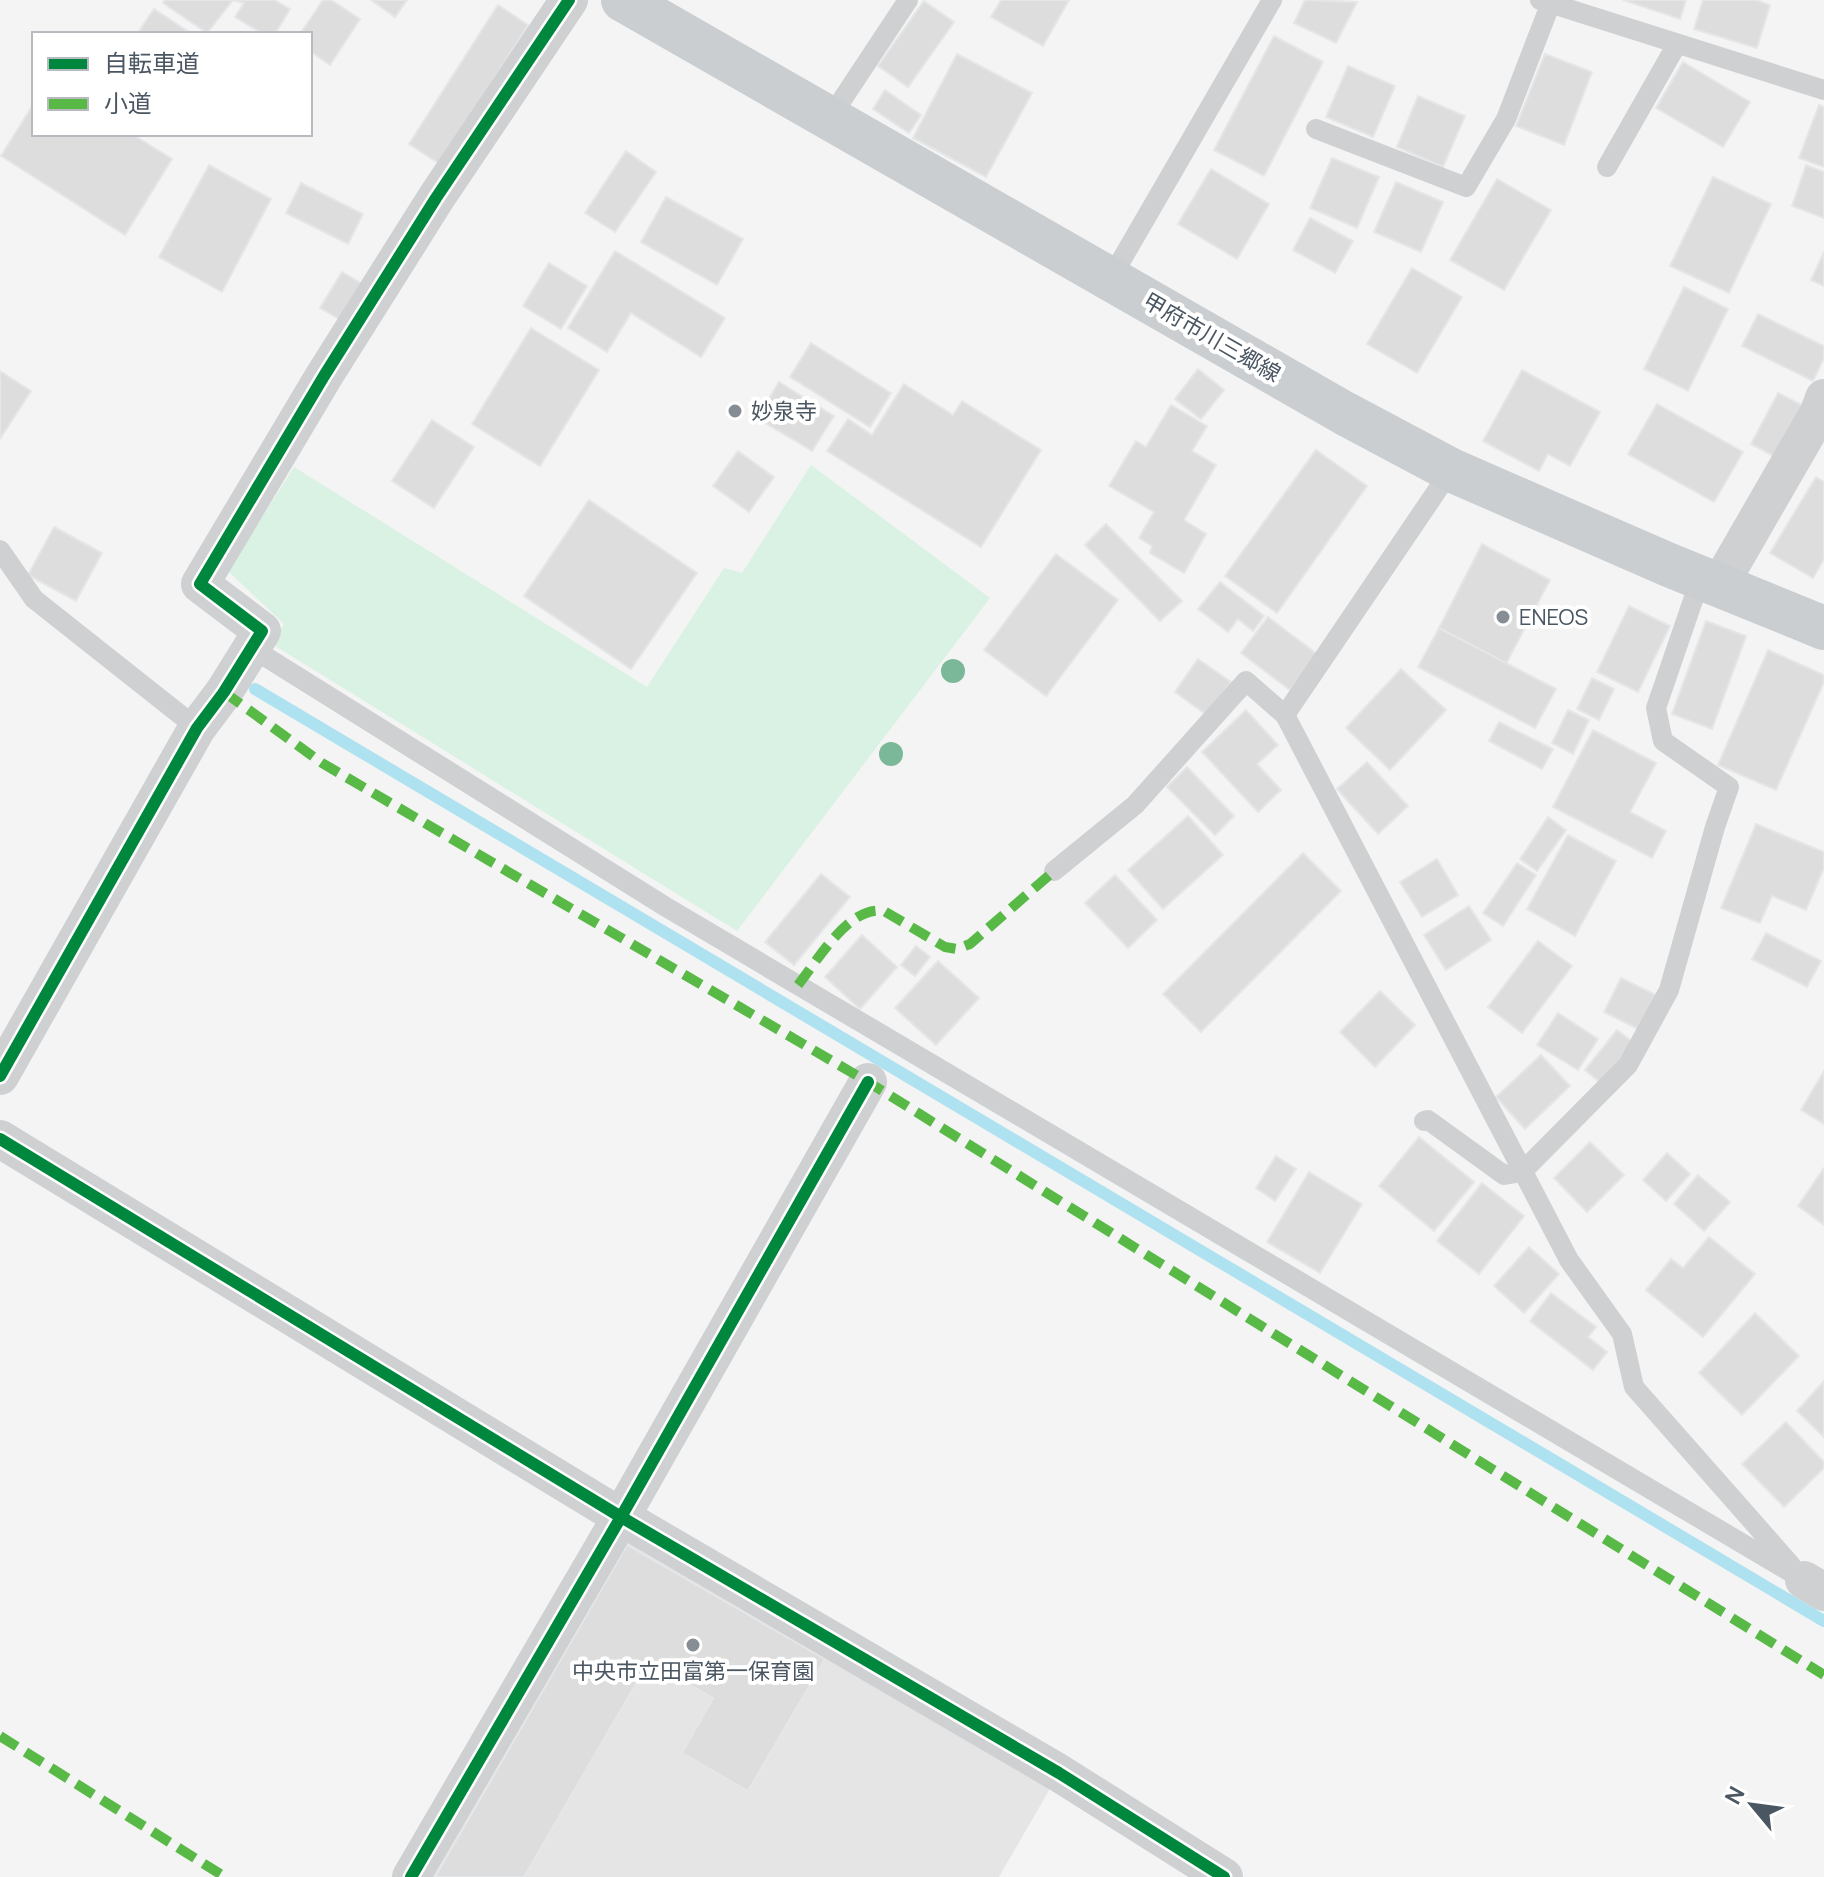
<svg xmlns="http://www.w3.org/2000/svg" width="1824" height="1877" viewBox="0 0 1824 1877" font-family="Manrope,'Noto Sans JP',sans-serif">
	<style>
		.education { fill: #e6e5e6 }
		.green { fill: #d9f2e3 }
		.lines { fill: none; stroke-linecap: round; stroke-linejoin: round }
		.stream { stroke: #aee2f0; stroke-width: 12 }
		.building { fill: #ddddde; stroke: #e5e6e7; stroke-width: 2 }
		.lane { stroke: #ced0d2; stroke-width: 20 }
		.street { stroke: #ced0d2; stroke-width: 38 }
		.primary { stroke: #caced1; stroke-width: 44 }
		.quiet { stroke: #58b947; stroke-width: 10; stroke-dasharray: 20 10; stroke-linecap: butt }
		.cycleway-casing { stroke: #fff; stroke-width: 17 }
		.cycleway { stroke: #00873e; stroke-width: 12 }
		.tree { fill: #7ab899 }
		.poi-dot { fill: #868d94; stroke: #fff; stroke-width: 3 }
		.labels { text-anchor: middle; stroke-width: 8; stroke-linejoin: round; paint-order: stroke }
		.street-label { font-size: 22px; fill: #4a5661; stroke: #fff }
		.poi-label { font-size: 22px; fill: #4a5661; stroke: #fff; text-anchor: start }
	</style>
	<rect width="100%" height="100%" fill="#f4f4f4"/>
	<path class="education" d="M621 1517 1059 1773 999 1877H411Z"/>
	<path class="green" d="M811 465 990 598 737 931 272 644 284 624 228 571 294 467 647 687 724 568 742 573Z"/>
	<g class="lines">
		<path class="stream" d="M255 689 1824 1621"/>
	</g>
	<g class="building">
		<path d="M165 0H233L207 33 163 3Z"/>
		<path d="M233 0H274L290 9 275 34H263L235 17 244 3Z"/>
		<path d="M323 0H331L360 19 330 65 310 51V34H300Z"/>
		<path d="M371 0H407L395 17Z"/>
		<path d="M1001 0H1069L1043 46 991 17Z"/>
		<path d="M1305 0 1357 2 1336 43 1294 23Z"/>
		<path d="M1623 0H1686L1680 19Z"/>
		<path d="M1703 0H1756L1770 5 1757 48 1694 29Z"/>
		<path d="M924 1 954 22 908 87 878 66Z"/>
		<path d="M498 5 528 25 440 164 409 144Z"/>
		<path d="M154 9 192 34H137Z"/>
		<path d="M1274 36 1323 62 1264 176 1214 150Z"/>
		<path d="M957 54 1032 93 986 177 913 138Z"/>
		<path d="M1545 54 1592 72 1564 145 1516 126Z"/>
		<path d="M1683 62 1750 102 1723 147 1656 108Z"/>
		<path d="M1348 66 1395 86 1373 137 1326 117Z"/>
		<path d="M885 90 921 115 909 133 873 109Z"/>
		<path d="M1418 96 1465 116 1443 167 1397 147Z"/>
		<path d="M34 103V134H132L172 159 125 235 1 156Z"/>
		<path d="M1819 105 1824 107V167L1799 158Z"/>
		<path d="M626 151 656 172 615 232 585 213Z"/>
		<path d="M1332 158 1379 177 1357 228 1310 208Z"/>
		<path d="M209 165 271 199 222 292 159 257Z"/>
		<path d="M1806 165 1824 172V218L1792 206Z"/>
		<path d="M1211 169 1269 204 1237 259 1178 224Z"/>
		<path d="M1713 177 1771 204 1729 293 1670 266Z"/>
		<path d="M1497 179 1551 210 1504 290 1450 260Z"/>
		<path d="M1396 182 1443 202 1421 252 1374 232Z"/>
		<path d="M301 183 363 214 348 244 286 213Z"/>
		<path d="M666 197 743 239 717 285 641 242Z"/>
		<path d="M1310 218 1353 241 1335 273 1293 250Z"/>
		<path d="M615 251 725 318 701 357 631 313 607 352 568 328Z"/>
		<path d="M1824 252V286L1811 280Z"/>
		<path d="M549 263 587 286 561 329 523 306Z"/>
		<path d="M1412 268 1462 297 1417 373 1367 344Z"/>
		<path d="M342 272 361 283 339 319 320 308Z"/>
		<path d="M1684 287 1728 309 1688 391 1644 369Z"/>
		<path d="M1758 314 1824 346V358L1813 381 1742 346Z"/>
		<path d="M531 328 599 370 540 466 472 424Z"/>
		<path d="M811 343 891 393 870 427 790 377Z"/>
		<path d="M1198 369 1224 390 1201 419 1175 399Z"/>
		<path d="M1522 370 1600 412 1570 466 1548 454 1539 471 1483 441Z"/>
		<path d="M0 371 31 391 0 439Z"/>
		<path d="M779 382 834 416 812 451 757 418Z"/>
		<path d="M904 384 953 415 962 401 1041 450 981 547 827 451 848 419 872 435Z"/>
		<path d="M1778 393 1802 405 1775 457 1751 444Z"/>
		<path d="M1657 404 1743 452 1714 502 1628 454Z"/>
		<path d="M1171 405 1207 426 1192 451 1216 465 1184 520 1206 534 1184 573 1150 553 1152 546 1139 538 1154 512 1109 486 1136 441 1146 447Z"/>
		<path d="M432 420 474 447 434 508 392 481Z"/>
		<path d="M1316 450 1367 486 1277 613 1225 576Z"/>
		<path d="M738 451 774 477 749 512 713 486Z"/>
		<path d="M1816 477 1824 482V559L1813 578 1770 553Z"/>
		<path d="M589 500 697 573 631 669 524 596Z"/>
		<path d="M1106 524 1182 601 1160 621 1085 545Z"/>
		<path d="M54 527 102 553 76 601 28 575Z"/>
		<path d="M1482 544 1550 580 1506 664 1439 628Z"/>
		<path d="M1056 554 1118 600 1046 696 984 650Z"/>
		<path d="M1220 582 1264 616 1253 631 1238 619 1228 632 1198 609Z"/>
		<path d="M1629 606 1670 626 1638 692 1597 672Z"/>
		<path d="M1268 617 1317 654 1290 690 1241 653Z"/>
		<path d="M1706 621 1746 636 1712 729 1672 714Z"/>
		<path d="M1439 628 1556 689 1535 728 1418 667Z"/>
		<path d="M1768 650 1824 675V682L1776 790 1718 765Z"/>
		<path d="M1198 659 1231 682 1207 715 1175 692Z"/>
		<path d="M1401 669 1446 710 1390 770 1346 728Z"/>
		<path d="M1592 678 1614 689 1599 720 1577 709Z"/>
		<path d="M1246 710 1278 745 1257 764 1281 790 1258 812 1202 752Z"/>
		<path d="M1568 710 1589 720 1573 754 1552 743Z"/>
		<path d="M1499 722 1553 749 1542 769 1489 741Z"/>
		<path d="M1593 730 1656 763 1630 812 1666 831 1652 858 1553 807Z"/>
		<path d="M1367 762 1408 806 1378 834 1337 789Z"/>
		<path d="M1187 767 1234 816 1215 835 1167 787Z"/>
		<path d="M1188 816 1223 855 1163 909 1128 870Z"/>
		<path d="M1548 817 1566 830 1537 871 1520 859Z"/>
		<path d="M1756 824 1824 852V868L1806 910 1772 896 1760 923 1721 908Z"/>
		<path d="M1568 835 1616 861 1575 936 1527 909Z"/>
		<path d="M1303 853 1341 891 1201 1032 1163 994Z"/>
		<path d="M1437 859 1458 895 1422 917 1400 882Z"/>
		<path d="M1517 863 1536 875 1503 926 1483 913Z"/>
		<path d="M821 874 850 897 794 965 765 942Z"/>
		<path d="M1115 875 1157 920 1128 948 1085 903Z"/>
		<path d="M1469 906 1491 940 1446 970 1424 935Z"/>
		<path d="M1766 933 1821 961 1807 987 1752 959Z"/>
		<path d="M862 935 897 967 860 1009 825 977Z"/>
		<path d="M1538 941 1572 966 1522 1033 1488 1007Z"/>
		<path d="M916 946 930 957 915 976 901 965Z"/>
		<path d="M938 961 979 998 936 1045 895 1008Z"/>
		<path d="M1621 978 1656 995 1640 1030 1604 1012Z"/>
		<path d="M1380 991 1415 1025 1375 1067 1340 1032Z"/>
		<path d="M1558 1013 1598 1039 1578 1070 1537 1045Z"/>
		<path d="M1617 1030 1634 1043 1601 1083 1585 1070Z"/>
		<path d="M1541 1055 1570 1086 1525 1129 1496 1097Z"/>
		<path d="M1824 1071V1124L1801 1110Z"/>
		<path d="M1419 1137 1474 1182 1434 1231 1379 1186Z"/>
		<path d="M1590 1142 1624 1175 1587 1212 1554 1178Z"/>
		<path d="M1667 1153 1690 1174 1666 1201 1643 1180Z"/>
		<path d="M1276 1156 1296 1169 1275 1201 1256 1188Z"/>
		<path d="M1824 1168V1225L1798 1206Z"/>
		<path d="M1309 1172 1362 1204 1320 1273 1267 1242Z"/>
		<path d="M1698 1175 1730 1202 1704 1231 1674 1204Z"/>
		<path d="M1482 1183 1524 1216 1479 1274 1437 1241Z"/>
		<path d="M1709 1237 1755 1274 1703 1337 1646 1290 1671 1259 1683 1268Z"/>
		<path d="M1529 1247 1559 1274 1524 1313 1494 1286Z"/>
		<path d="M1551 1293 1596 1327 1588 1337 1607 1352 1593 1370 1530 1321Z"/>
		<path d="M1755 1313 1799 1356 1742 1415 1699 1373Z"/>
		<path d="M1824 1381V1437L1797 1411Z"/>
		<path d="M1786 1422 1824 1462V1468L1784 1507 1742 1464Z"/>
		<path d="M627 1545 825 1659 748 1791 682 1753 713 1698 649 1661 524 1877H435Z"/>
	</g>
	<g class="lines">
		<g class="lane">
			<path d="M1540 0 1824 90"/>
			<path d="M830 118 908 0"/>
			<path d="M1316 129 1466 187 1506 119 1550 5"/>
			<path d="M1607 167 1677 44"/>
			<path d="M1111 278 1272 0"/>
			<path d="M1451 470 1285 715 1569 1260 1622 1334 1634 1387 1791 1565"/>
			<path d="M0 550 34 599 197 728"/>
			<path d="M250 647 666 907 1804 1580"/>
			<path d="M1054 871 1135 805 1246 681 1285 715"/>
			<path d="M1424 1121 1428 1120 1504 1175 1522 1172 1628 1065 1669 990 1715 827 1729 787 1663 741 1656 708 1701 577"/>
		</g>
		<g class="street">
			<path d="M1720 584 1819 412 1824 398"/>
			<path d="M0 1076 197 728 224 692 262 631 200 584 324 376 436 198 569 0"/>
			<path d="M0 1139 621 1517 1059 1773 1224 1877"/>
			<path d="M1804 1580 1824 1592"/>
			<path d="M411 1877 621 1517 868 1082"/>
		</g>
		<path class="primary" d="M623 0 1344 413 1451 470 1669 565 1824 628"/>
		<g class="quiet">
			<path d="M224 692 322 763 868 1082 1824 1675"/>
			<path d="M798 985C818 960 849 905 884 911L945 947 957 949 970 944 1054 871"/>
			<path d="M0 1736 225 1877"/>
		</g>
		<defs>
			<g id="cycleway">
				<path d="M0 1076 197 728 224 692 262 631 200 584 324 376 436 198 569 0"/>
				<path d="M0 1139 621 1517 1059 1773 1224 1877"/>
				<path d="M411 1877 621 1517 868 1082"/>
			</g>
		</defs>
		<use href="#cycleway" class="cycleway-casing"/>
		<use href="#cycleway" class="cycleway"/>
	</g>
	<g class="tree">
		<circle cx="953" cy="671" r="12"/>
		<circle cx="891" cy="754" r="12"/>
	</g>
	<g class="poi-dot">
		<circle cx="735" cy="411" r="8"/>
		<circle cx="1503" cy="617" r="8"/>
		<circle cx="693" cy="1645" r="8"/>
	</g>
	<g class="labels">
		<g class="street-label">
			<text transform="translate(1212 337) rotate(30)" y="8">甲府市川三郷線</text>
		</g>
		<g class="poi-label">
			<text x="751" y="419">妙泉寺</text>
			<text x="1519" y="625">ENEOS</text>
			<text x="693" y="1679" text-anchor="middle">中央市立田富第一保育園</text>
		</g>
	</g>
	<rect x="32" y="32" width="280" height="104" fill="#ffffff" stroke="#b7bbc0" stroke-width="2"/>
	<rect x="48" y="58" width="40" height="12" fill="#00873e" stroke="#b7bbc0" stroke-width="2"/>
	<text x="104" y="72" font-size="24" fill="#4a5661">自転車道</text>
	<rect x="48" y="98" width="40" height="12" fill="#58b947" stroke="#b7bbc0" stroke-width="2"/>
	<text x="104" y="112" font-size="24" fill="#4a5661">小道</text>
	<g transform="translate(1752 1805) rotate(299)" stroke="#ffffff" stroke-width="6" paint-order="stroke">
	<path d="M0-6L14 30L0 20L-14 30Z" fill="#4a5661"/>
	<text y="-12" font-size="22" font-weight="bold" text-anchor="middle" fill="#4a5661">N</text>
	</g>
</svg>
